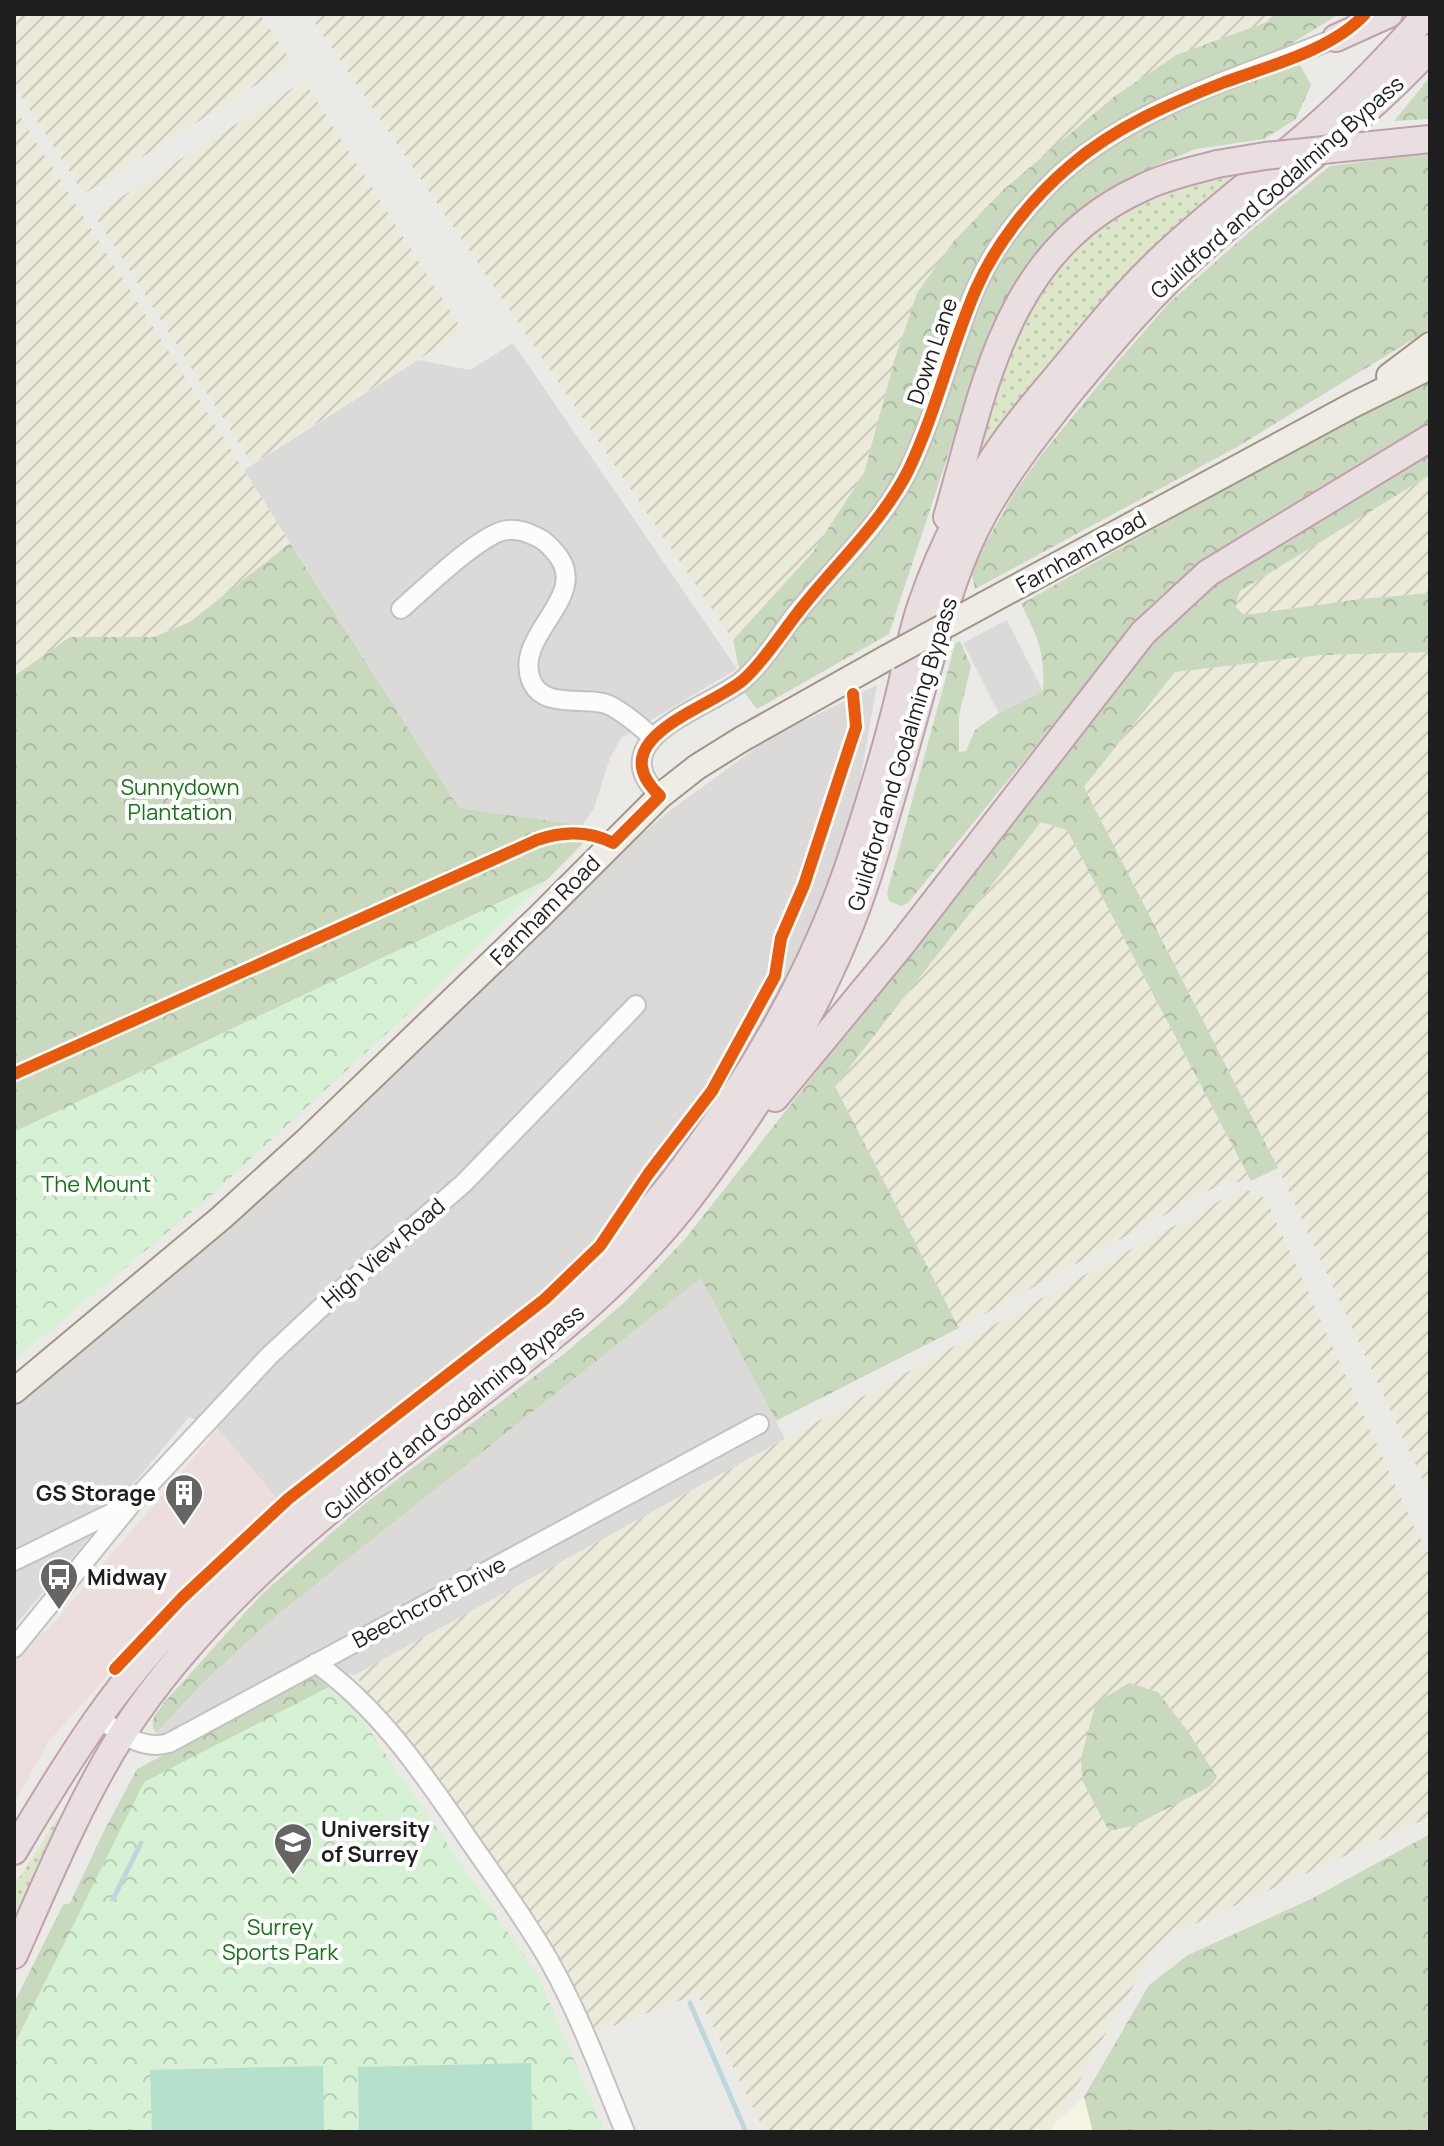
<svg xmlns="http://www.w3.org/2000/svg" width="1444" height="2146" viewBox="0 0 1444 2146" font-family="Manrope,sans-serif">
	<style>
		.residential { fill: #dbdad8 }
		.commercial { fill: #eddede }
		.education { fill: #f5f3e3 }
		.farmland { fill: url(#farmland-furrows) }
		.grass { fill: url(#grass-dots) }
		.forest { fill: url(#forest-crowns) }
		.park { fill: url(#park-crowns) }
		.pitch { fill: #b5e0cb }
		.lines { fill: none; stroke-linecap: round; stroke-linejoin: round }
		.stream { stroke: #bcd8dd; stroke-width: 5 }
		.minor-casing { stroke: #c3c2c1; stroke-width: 22 }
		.major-casing { stroke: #a19685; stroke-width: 28 }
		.highway-casing { stroke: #bfa0ab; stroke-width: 30 }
		.minor { stroke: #fcfcfb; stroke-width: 18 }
		.major { stroke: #efebe5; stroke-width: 24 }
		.highway { stroke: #e9dfe1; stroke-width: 26 }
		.major-bridge-casing { stroke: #a19685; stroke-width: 28; stroke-linecap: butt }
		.highway-bridge-casing { stroke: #bfa0ab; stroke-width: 30; stroke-linecap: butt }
		.major-bridge { stroke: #efebe5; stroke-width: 24 }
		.highway-bridge { stroke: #e9dfe1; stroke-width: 26 }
		.cycleway-casing { stroke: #fff; stroke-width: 17 }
		.cycleway { stroke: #e8590c; stroke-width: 12 }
		.labels { text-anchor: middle; stroke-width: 8; stroke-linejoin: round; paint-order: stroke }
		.street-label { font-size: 22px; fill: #1e1e1e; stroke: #fff }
		.park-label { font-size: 22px; fill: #137514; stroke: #fff }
		.poi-label { font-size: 22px; font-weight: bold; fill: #1e1e1e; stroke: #fff; text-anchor: start }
	</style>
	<defs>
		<pattern id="farmland-furrows" width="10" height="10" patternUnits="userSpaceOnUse" patternTransform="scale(2)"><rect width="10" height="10" fill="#ecebdb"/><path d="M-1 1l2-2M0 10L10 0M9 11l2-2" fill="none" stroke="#cac9bc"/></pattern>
		<pattern id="grass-dots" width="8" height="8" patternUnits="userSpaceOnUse" patternTransform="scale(2)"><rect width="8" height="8" fill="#dbe7c8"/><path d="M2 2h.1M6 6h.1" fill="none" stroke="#bcc6ab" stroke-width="1.8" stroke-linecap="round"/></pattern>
		<pattern id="forest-crowns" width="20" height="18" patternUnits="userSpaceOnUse" patternTransform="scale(2)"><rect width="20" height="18" fill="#c9d9be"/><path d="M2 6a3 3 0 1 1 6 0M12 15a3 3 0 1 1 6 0" fill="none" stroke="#acbaa3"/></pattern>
		<pattern id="park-crowns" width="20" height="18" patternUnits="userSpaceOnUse" patternTransform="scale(2)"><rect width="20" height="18" fill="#d6f1d4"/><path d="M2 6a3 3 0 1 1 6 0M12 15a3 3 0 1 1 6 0" fill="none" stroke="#b7ceb6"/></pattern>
	</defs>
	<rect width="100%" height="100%" fill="#eceae7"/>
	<g class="residential">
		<path d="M513 343 737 669 621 738 610 758 594 808 582 826 459 808 244 470 418 360 470 370Z"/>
		<path d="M1007 620 1043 691 999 713 963 643Z"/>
		<path d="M877 685 856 804 825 898 795 968 761 1032 658 1177 597 1243 543 1295 279 1501 218 1429 189 1417 14 1627V1405L258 1201 531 941 615 856 672 809 768 739Z"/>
		<path d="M702 1277 785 1439 355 1675 320 1670 183 1743 156 1733 206 1680 276 1616Z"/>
	</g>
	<path class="commercial" d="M218 1429 279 1501 180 1595 49 1741 14 1804V1662L28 1644 49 1628Z"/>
	<path class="education" d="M1084 2097 1093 2132H1047L1054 2124Z"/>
	<g class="farmland">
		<path d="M14 14H260L292 62 84 194 14 85Z"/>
		<path d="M309 14H1274L1267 22 1176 55 1115 96 1003 190 953 242 917 294 895 358 864 473 813 552 733 640Z"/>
		<path d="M304 81 463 331 252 464 94 214Z"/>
		<path d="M14 107 290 543 190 622 154 637H70L14 676Z"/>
		<path d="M1430 475V593L1361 599 1244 615 1235 607 1239 591Z"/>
		<path d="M1430 652V1496L1278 1168 1084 787 1174 672 1323 655Z"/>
		<path d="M1041 822 1067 830 1251 1181 1223 1183 959 1328 835 1086Z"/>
		<path d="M1243 1188 1266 1199 1415 1529 1430 1556V1817L1177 1932 1158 1946 1119 2009 1061 2115 1047 2132H765L697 1994 584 2037 553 1971 355 1675Z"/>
	</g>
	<g class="grass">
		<path d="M1238 176 969 472C978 442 984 411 995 383 1042 260 1107 199 1238 176Z"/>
		<path d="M57 1819 61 1821 14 1925V1886Z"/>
	</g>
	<g class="forest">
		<path d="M1274 14H1339L1289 45 1311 85 1296 119 1264 139 1196 149 1152 167 1096 199 1048 238 1013 284 990 328 889 634 757 709 744 692 733 640 813 552 864 473 895 358 917 293 953 242 1003 190 1115 96 1176 55 1267 22Z"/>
		<path d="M1430 77V119L1394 121Z"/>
		<path d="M1430 153V329L1237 447 975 589 971 569 1013 495 1041 455 1119 360 1169 303 1248 233 1330 166Z"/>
		<path d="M1430 374V425L1164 593 1150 606 908 903 901 906 889 901 887 893 955 644 960 641 971 666 959 715V752L966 751 975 730 999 713 1043 691C1045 653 1038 637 1021 604Z"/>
		<path d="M1430 443V475L1240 591 1235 606 1244 615 1361 599 1430 593V652L1322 655 1175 672 1084 787 1278 1168 1251 1181 1067 830 1041 822 835 1086 959 1328 776 1421 701 1278 276 1616 206 1680 156 1733C148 1721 156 1714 163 1704L261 1595 362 1506 564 1354 625 1302 685 1239 828 1057 1107 693 1197 591Z"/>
		<path d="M290 543 459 808 598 828 547 880 14 1132V676L70 637H154L190 622Z"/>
		<path d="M315 1675 332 1690 14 2108V2003L63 1905 70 1903 104 1831 137 1769Z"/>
		<path d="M1129 1683 1158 1692 1189 1733 1217 1777 1211 1786 1133 1826 1109 1831 1082 1780 1081 1758 1095 1706 1102 1699Z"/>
		<path d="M1430 1834V2132H1093L1084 2097 1149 1985 1188 1955 1311 1899Z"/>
	</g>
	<g class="park">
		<path d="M547 880 411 1011 207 1199 14 1361V1132Z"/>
		<path d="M329 1687 359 1715 538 1976 605 2132H14V2045L144 1782Z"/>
	</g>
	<g class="pitch">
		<path d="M531 2063 532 2132H359L358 2067Z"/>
		<path d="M323 2066 324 2132H152L150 2070Z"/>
	</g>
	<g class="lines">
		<g class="stream">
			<path d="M113 1899 141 1843"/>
			<path d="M690 2003 746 2132"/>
		</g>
		<defs>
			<g id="minor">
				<path d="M401 609C422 591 483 531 508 530 518 529 527 532 537 537 544 540 550 546 555 552 594 596 513 633 531 680 543 711 586 695 609 705 625 713 640 726 653 738"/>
				<path d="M660 796C598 738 710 708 743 680 765 661 781 632 800 609 837 564 881 524 908 471 936 413 950 350 975 290 992 250 1022 212 1052 182 1129 107 1239 78 1336 38L1345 32"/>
				<path d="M14 1561 126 1506"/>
				<path d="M14 1648 132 1503 269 1356 328 1301 464 1183 636 1005"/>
				<path d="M316 1663C377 1707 418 1766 460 1827 490 1872 525 1917 551 1964 581 2018 602 2076 625 2132"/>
				<path d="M98 1718C120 1733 143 1751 169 1743L759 1424"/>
			</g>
			<g id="major">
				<path d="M1389 376 1430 345"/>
				<path d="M985 604 1353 405 1430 367"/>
				<path d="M14 1391 221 1218 306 1141 540 916 660 796 697 767 742 739 888 657"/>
			</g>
			<g id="highway">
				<path d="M1336 38 1389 14"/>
				<path d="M947 517C985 388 1004 251 1142 188 1166 176 1192 171 1217 164"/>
				<path d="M775 1098 898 949 1143 633 1208 573 1430 438"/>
				<path d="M14 1851C40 1807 67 1763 96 1721 167 1620 259 1535 355 1459 467 1370 588 1293 676 1178 752 1078 818 964 856 844 872 795 887 746 899 696 907 665 911 633 922 603 936 562 955 522 977 485 998 447 1026 413 1054 380 1090 337 1124 293 1165 255 1211 212 1262 174 1310 132 1352 96 1390 55 1427 14"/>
				<path d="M14 1955C47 1881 78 1805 121 1736 182 1641 268 1559 356 1489 473 1395 603 1314 694 1192 767 1095 832 989 869 872 891 803 910 731 930 661 944 610 958 559 984 513 1008 470 1038 432 1069 393 1110 343 1152 293 1201 250 1277 182 1361 124 1430 48"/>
			</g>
		</defs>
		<use href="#minor" class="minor-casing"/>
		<use href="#major" class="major-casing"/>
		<use href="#highway" class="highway-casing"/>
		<use href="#minor" class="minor"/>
		<use href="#major" class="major"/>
		<use href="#highway" class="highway"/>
		<defs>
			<path id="major-bridge" d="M888 657 985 604"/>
			<path id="highway-bridge" d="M1217 164 1265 156 1430 139"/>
		</defs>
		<use href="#major-bridge" class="major-bridge-casing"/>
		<use href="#highway-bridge" class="highway-bridge-casing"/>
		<use href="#major-bridge" class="major-bridge"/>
		<use href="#highway-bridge" class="highway-bridge"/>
		<defs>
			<g id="cycleway">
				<path d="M14 1074 537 840C563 831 588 830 613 843L660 796C598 738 711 708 743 680 764 662 789 622 808 600 842 558 883 520 908 471 936 413 950 349 976 289 996 243 1032 198 1071 165 1115 127 1171 103 1225 82 1269 66 1332 50 1365 14"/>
				<path d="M115 1669 182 1598 288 1499 545 1299 600 1246 649 1173 712 1091 775 976 781 938 804 885 856 727 853 694"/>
			</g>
		</defs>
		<use href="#cycleway" class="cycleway-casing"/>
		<use href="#cycleway" class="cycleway"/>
	</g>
	<defs>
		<symbol id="building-pin" viewBox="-11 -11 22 30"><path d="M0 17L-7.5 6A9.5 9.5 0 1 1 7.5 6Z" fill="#666564" stroke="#fff"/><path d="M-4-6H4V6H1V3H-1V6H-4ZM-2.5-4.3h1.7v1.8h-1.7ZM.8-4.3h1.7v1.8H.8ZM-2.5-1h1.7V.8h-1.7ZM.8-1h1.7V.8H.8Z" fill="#fff"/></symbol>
		<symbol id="bus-pin" viewBox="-11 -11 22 30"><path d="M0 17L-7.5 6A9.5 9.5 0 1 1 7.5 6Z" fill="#666564" stroke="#fff"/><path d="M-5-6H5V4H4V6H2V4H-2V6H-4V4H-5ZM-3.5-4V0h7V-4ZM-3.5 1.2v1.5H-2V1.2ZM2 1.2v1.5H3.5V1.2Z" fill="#fff"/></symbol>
		<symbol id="university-pin" viewBox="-11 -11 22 30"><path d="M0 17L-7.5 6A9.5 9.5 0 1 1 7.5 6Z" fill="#666564" stroke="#fff"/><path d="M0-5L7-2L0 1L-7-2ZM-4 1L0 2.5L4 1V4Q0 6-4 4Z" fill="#fff"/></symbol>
	</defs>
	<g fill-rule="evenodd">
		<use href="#building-pin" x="162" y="1471" width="44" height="60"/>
		<use href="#bus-pin" x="37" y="1555" width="44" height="60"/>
		<use href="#university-pin" x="271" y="1820" width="44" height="60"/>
	</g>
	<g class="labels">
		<g class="street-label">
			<text transform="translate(1277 187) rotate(-41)" y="8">Guildford and Godalming Bypass</text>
			<text transform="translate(932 351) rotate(-71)" y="8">Down Lane</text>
			<text transform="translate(1081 552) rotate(-29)" y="8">Farnham Road</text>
			<text transform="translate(902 754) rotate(-73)" y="8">Guildford and Godalming Bypass</text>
			<text transform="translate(545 910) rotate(-45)" y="8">Farnham Road</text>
			<text transform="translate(383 1253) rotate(-41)" y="8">High View Road</text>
			<text transform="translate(454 1412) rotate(-39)" y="8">Guildford and Godalming Bypass</text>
			<text transform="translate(429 1602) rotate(-28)" y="8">Beechcroft Drive</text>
		</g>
		<g class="park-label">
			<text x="180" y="795">Sunnydown<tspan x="180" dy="25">Plantation</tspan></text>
			<text x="96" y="1192">The Mount</text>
			<text x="280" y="1935">Surrey<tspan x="280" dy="25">Sports Park</tspan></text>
		</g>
		<g class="poi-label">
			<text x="156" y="1501" text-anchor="end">GS Storage</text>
			<text x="87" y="1585">Midway</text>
			<text x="321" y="1837">University<tspan x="321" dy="25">of Surrey</tspan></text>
		</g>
	</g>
	<rect width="1444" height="2146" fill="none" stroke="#1e1e1e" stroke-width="32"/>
</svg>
